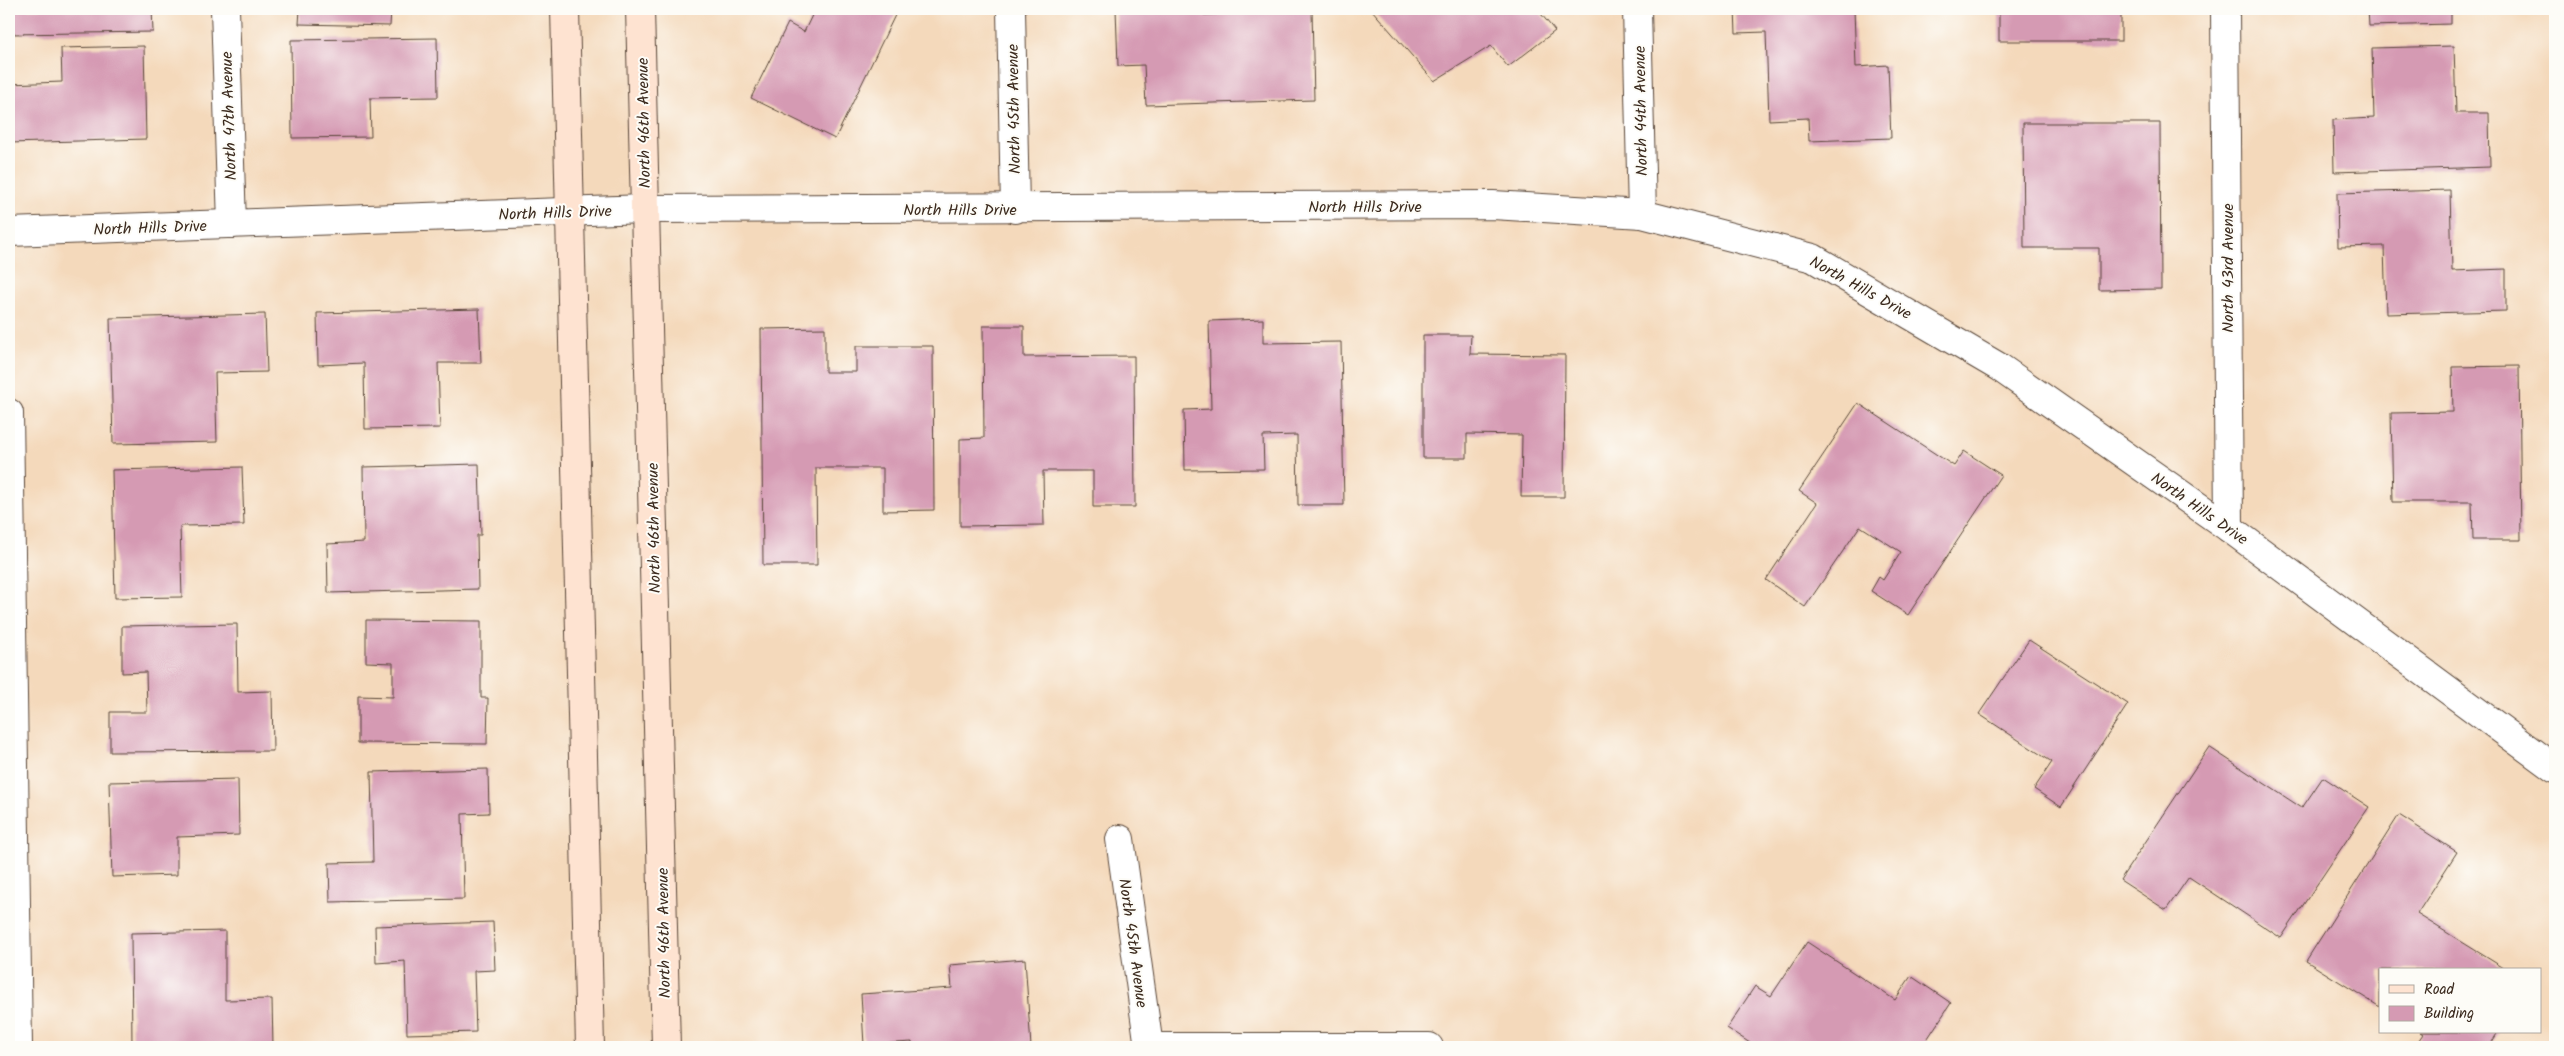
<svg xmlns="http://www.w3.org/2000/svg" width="2564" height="1056" viewBox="0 0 2564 1056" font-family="Kalam,sans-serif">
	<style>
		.building { fill: #d59ab3 }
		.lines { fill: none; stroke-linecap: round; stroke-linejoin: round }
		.street-casing { stroke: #574436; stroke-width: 30 }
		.secondary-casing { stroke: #574436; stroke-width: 30 }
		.street { stroke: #fff; stroke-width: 28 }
		.secondary { stroke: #fee3d1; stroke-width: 28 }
		.labels { text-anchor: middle; stroke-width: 4; stroke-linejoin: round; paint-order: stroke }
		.street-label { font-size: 16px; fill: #3b2a1e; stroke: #fdfcf7 }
	</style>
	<rect width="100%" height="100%" fill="#fdfcf7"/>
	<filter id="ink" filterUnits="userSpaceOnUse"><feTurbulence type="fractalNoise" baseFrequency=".02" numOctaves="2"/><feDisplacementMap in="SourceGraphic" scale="10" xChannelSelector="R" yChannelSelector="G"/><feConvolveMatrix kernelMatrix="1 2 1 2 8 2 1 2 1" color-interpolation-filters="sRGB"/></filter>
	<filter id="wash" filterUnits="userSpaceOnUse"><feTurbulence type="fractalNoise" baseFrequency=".0096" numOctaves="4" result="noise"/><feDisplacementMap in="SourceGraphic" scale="20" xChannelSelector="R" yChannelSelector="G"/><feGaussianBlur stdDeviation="1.12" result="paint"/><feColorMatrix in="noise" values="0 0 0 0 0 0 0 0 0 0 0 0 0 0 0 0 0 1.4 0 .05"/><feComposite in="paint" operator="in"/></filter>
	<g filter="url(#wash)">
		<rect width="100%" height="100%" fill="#f4d9bb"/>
		<g id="blocks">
			<g class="building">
				<path d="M9 9H152L153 32 9 34Z"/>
				<path d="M300 9H391L390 26 299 24Z"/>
				<path d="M815 9H898L835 139 751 98 788 23 804 32Z"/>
				<path d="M1116 9H1204V15L1312 11 1314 100 1146 105 1144 65 1118 66Z"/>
				<path d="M1371 9H1537L1555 31 1508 67 1491 46 1434 81Z"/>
				<path d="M1735 9H1854L1856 67 1888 65 1891 138 1809 141 1808 118 1769 120 1766 32 1736 33Z"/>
				<rect x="1999" y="9" width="122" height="32"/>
				<path d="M2368 9H2451V24L2369 26Z"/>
				<path d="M437 38 438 97 370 98 371 137 292 138 291 40Z"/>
				<path d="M144 46 146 139 9 143V84L62 82 61 48Z"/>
				<path d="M2454 46 2456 113H2489L2490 167 2334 172 2333 120 2374 118 2372 48Z"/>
				<path d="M2023 123H2160L2161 289 2099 290V248H2024Z"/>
				<path d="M2450 190 2452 271 2506 269V311L2386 314 2384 246 2338 247 2337 193Z"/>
				<path d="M479 309 481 363H438L440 428 365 429 364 363 318 365 317 313Z"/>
				<path d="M265 314 267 372 215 373 217 442 113 444 110 318Z"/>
				<path d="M1263 319V343L1341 342 1344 505H1298L1297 435 1263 436 1264 469 1185 470 1184 410 1211 409 1209 321Z"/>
				<path d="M983 326H1024V357L1134 356 1135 507H1093V471H1043L1044 525 960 526V439L984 438Z"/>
				<path d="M825 328V372H856V346H933L934 510 883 511V468H816L817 565H763L761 329Z"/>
				<path d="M1423 335H1471L1470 354 1565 355 1564 497H1521L1522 435 1467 434V458H1423Z"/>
				<path d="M2519 366 2521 540H2473L2472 502H2393L2391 413 2453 412 2452 367Z"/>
				<path d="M1858 403 1954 466 1964 451 2001 475 1908 615 1871 591 1879 577 1883 580 1901 552 1860 526 1805 607 1766 580 1817 503 1799 491Z"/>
				<path d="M479 464 481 535H477L478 589 328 593 327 544 364 542 363 467Z"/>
				<path d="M242 467 244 525 180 526 182 597 115 598 112 470Z"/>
				<path d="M366 620 481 621V698H488L487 744 358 743V696L393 697V663L366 662Z"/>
				<path d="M237 624 238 692 272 691 273 751 110 752V712H147L146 672 122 673V626Z"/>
				<path d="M2029 640 2128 704 2061 807 2034 789 2052 762 1979 714Z"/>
				<path d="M2209 747 2302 808 2323 777 2369 807 2281 938 2189 877 2166 910 2120 880Z"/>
				<path d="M488 769 489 813 462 814 464 899 330 902 329 863 373 862 371 772Z"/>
				<path d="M238 779 239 835 177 837V875L112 877 109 782Z"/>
				<path d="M2399 815 2457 852 2417 914 2507 970H2380V1007L2306 961Z"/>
				<path d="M493 922 495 970 474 971 476 1032 407 1034 405 961 376 963 375 926Z"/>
				<path d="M225 931V1000L272 999 273 1047H132L131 933Z"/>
				<path d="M1807 942 1895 1000 1911 976 1951 1003 1922 1047H1756L1727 1028 1755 986 1771 996Z"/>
				<path d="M1025 959 1031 1047H912V1042L864 1045 861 994 952 988 950 965Z"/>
				<path d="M2420 1032H2498L2489 1047H2414L2423 1034Z"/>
			</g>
		</g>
	</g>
	<g filter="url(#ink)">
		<use href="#blocks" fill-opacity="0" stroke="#574436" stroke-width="1"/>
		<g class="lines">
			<defs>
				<g id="street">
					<path d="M225 9 232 224"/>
					<path d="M1011 9 1015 209"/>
					<path d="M1637 9 1642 214"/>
					<path d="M2225 9 2229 528"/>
					<path d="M9 232 644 209 1493 205 1642 214 1813 258 1999 367 2229 528 2555 769"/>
					<path d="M9 413 18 1047"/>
					<path d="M1120 839 1149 1047"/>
					<path d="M1149 1047H1429"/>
				</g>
				<g id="secondary">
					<path d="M565 9 590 1047"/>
					<path d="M640 9 666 1047"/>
				</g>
			</defs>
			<use href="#street" class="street-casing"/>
			<use href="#secondary" class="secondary-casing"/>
			<use href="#street" class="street"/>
			<use href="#secondary" class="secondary"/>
		</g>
	</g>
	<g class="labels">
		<g class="street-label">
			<text transform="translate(1013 109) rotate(-91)" y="6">North 45th Avenue</text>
			<text transform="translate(1640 111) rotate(-91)" y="6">North 44th Avenue</text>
			<text transform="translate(228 116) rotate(-92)" y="6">North 47th Avenue</text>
			<text transform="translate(643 123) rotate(-91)" y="6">North 46th Avenue</text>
			<text x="1365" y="212">North Hills Drive</text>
			<text x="960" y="215">North Hills Drive</text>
			<text transform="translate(555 212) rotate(-2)" y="6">North Hills Drive</text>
			<text transform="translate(150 227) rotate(-2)" y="6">North Hills Drive</text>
			<text transform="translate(2227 268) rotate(-90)" y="6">North 43rd Avenue</text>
			<text transform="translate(1861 287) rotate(29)" y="6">North Hills Drive</text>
			<text transform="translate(2200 508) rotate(35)" y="6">North Hills Drive</text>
			<text transform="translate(653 528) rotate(-91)" y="6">North 46th Avenue</text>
			<text transform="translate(663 933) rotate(-91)" y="6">North 46th Avenue</text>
			<text transform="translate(1134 943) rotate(82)" y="6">North 45th Avenue</text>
		</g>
	</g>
	<rect width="2564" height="1056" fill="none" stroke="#fdfcf7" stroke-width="30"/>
	<rect x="2379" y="968" width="162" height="65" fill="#fdfcf7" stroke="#afa8a0"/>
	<rect x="2389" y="985" width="25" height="8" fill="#fee3d1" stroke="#afa8a0"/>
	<text x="2424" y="994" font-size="15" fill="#3b2a1e">Road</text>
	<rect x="2389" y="1006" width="25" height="15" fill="#d59ab3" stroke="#afa8a0"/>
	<text x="2424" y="1018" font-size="15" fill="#3b2a1e">Building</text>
</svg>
